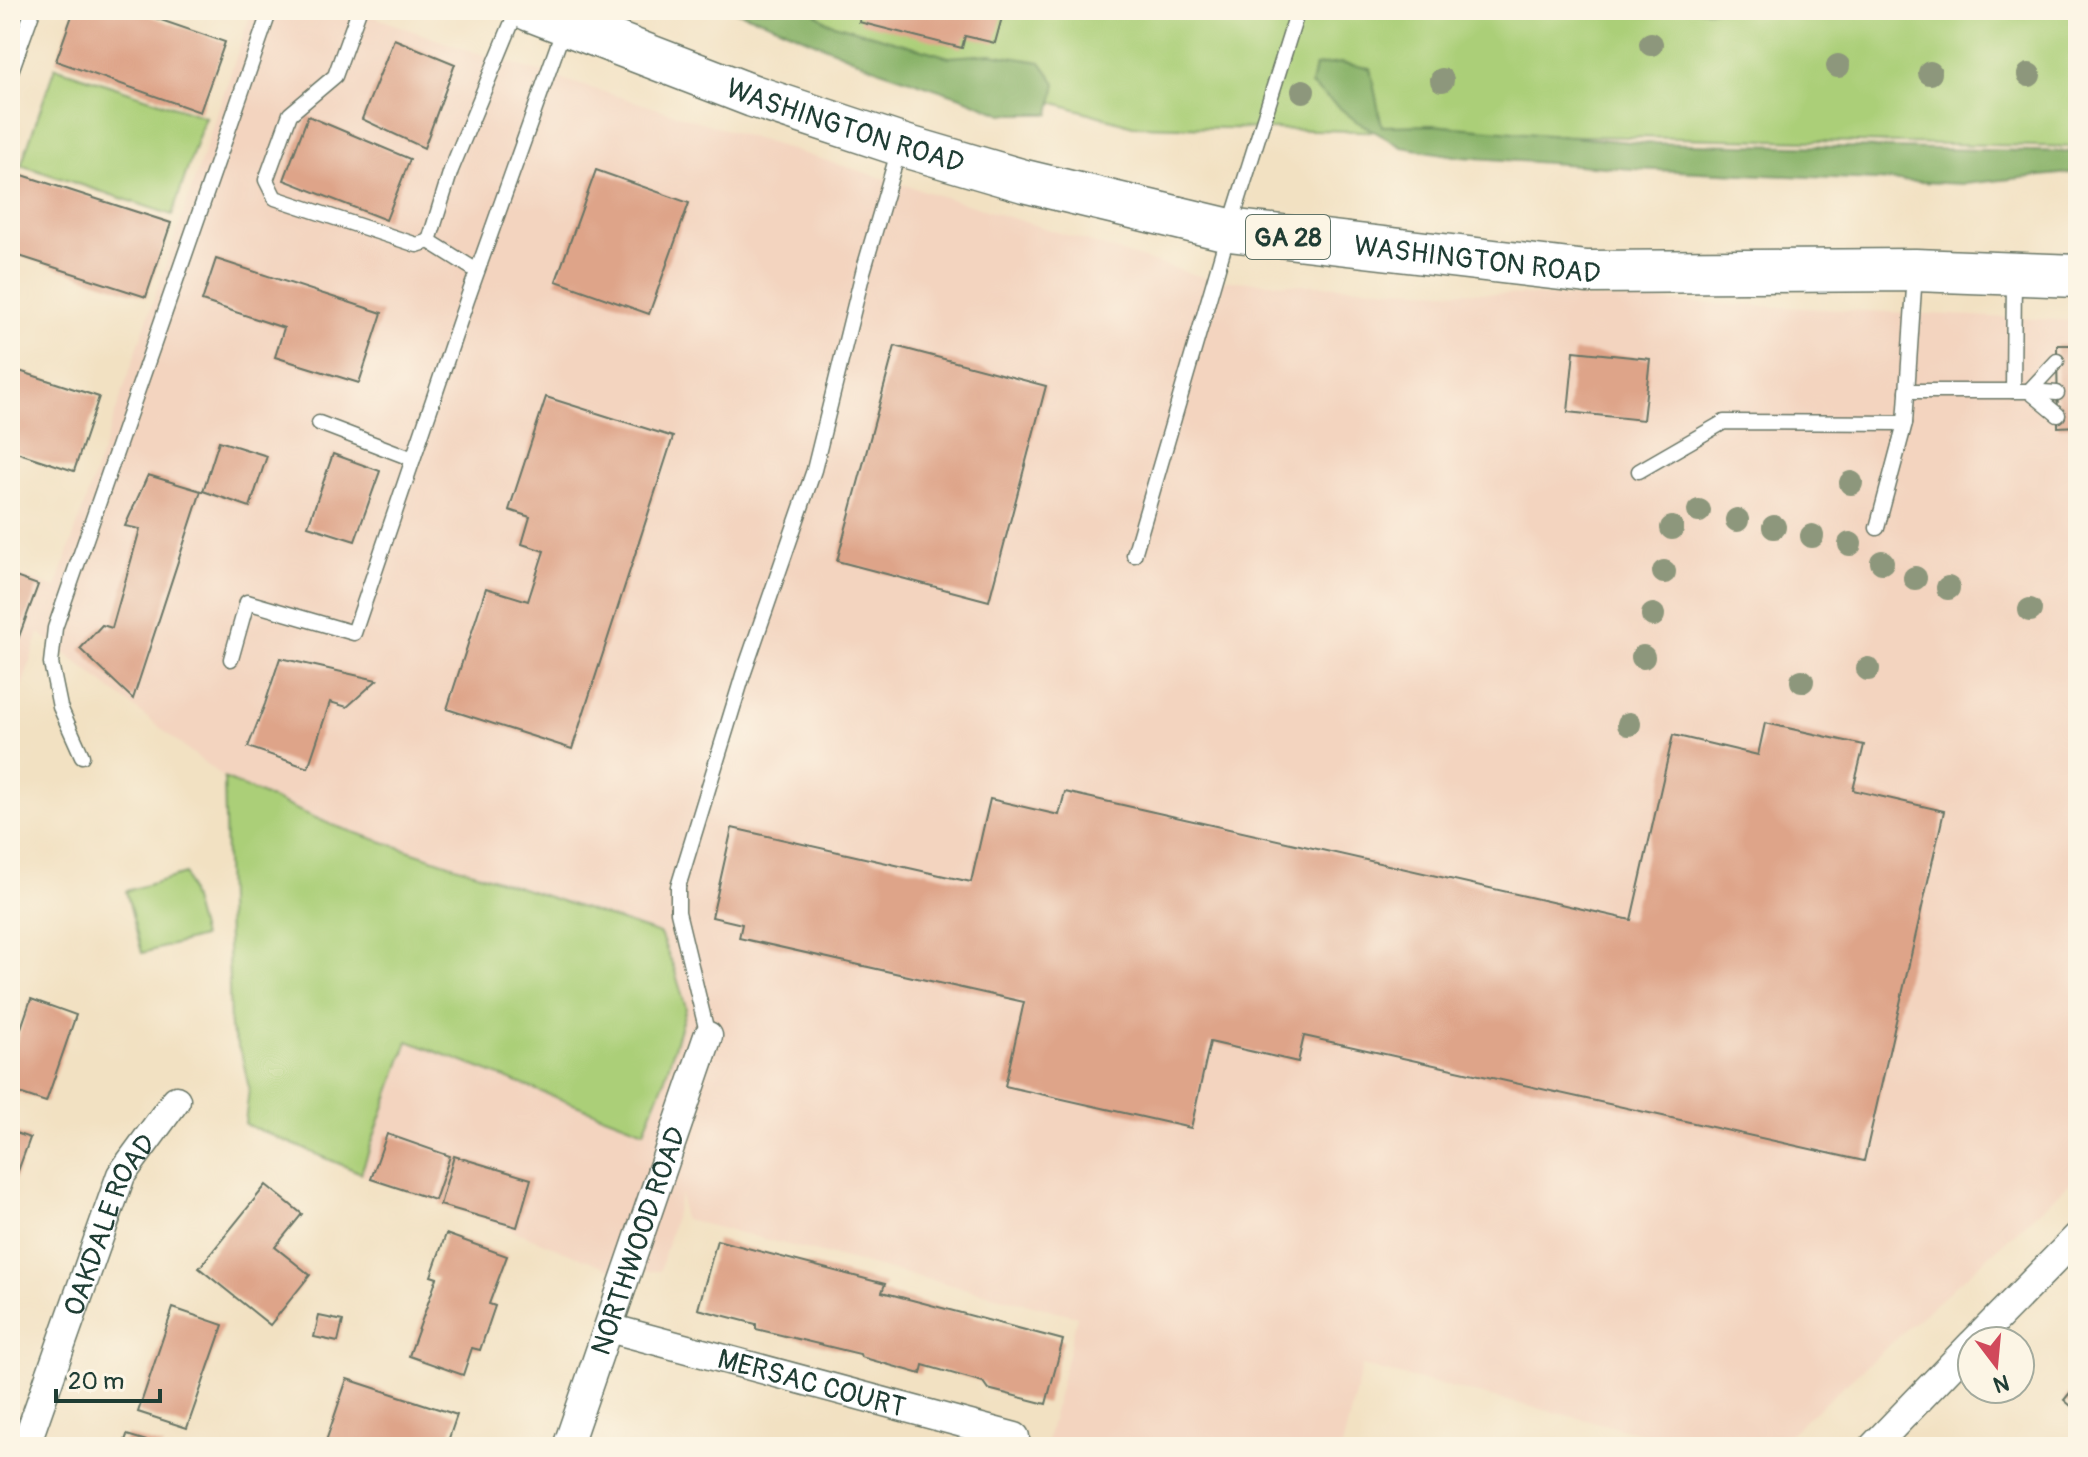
<svg xmlns="http://www.w3.org/2000/svg" width="2088" height="1457" viewBox="0 0 2088 1457" font-family="Pangolin,sans-serif">
	<style>
		.built { fill: #f3d4bf }
		.green { fill: #abcf78; stroke: #658656; stroke-width: 2 }
		.forest { fill: #88b268; stroke: #54784e; stroke-width: 2 }
		.building { fill: #dea489 }
		.lines { fill: none; stroke-linecap: round; stroke-linejoin: round }
		.service-casing { stroke: #697666; stroke-width: 17 }
		.minor-casing { stroke: #697666; stroke-width: 31 }
		.primary-casing { stroke: #697666; stroke-width: 45 }
		.service { stroke: #fff; stroke-width: 14 }
		.minor { stroke: #fff; stroke-width: 28 }
		.primary { stroke: #fff; stroke-width: 42 }
		.tree { fill: #8d977c }
		.labels { text-anchor: middle; stroke-width: 8; stroke-linejoin: round; paint-order: stroke }
		.shield { fill: #fcf5e5; stroke: #617469; stroke-width: 2 }
		.shield-label { font-size: 26px; font-weight: bold; fill: #1f3d34 }
		.street-label { font-size: 28px; fill: #1f3d34; stroke: #fcf5e5 }
	</style>
	<rect width="100%" height="100%" fill="#fcf5e5"/>
	<filter id="ink" filterUnits="userSpaceOnUse"><feTurbulence type="fractalNoise" baseFrequency=".0125" numOctaves="2"/><feDisplacementMap in="SourceGraphic" scale="16" xChannelSelector="R" yChannelSelector="G"/><feConvolveMatrix kernelMatrix="1 2 1 2 8 2 1 2 1" color-interpolation-filters="sRGB"/></filter>
	<filter id="wash" filterUnits="userSpaceOnUse"><feTurbulence type="fractalNoise" baseFrequency=".006" numOctaves="4" result="noise"/><feDisplacementMap in="SourceGraphic" scale="32" xChannelSelector="R" yChannelSelector="G"/><feGaussianBlur stdDeviation="1.8" result="paint"/><feColorMatrix in="noise" values="0 0 0 0 0 0 0 0 0 0 0 0 0 0 0 0 0 1.4 0 .05"/><feComposite in="paint" operator="in"/></filter>
	<g filter="url(#wash)">
		<rect width="100%" height="100%" fill="#f2e1c2"/>
		<path class="built" d="M252 10H355L455 46 1212 280 2078 321V1176L1775 1447H1699L1362 1366 1342 1447H1073L1047 1441 1077 1316 683 1219 681 1194 660 1271 618 1272 435 1200 371 1179 245 1124 249 1088 242 1056 230 1028 224 778 39 633 10 726V572L56 588Z"/>
		<g class="green">
			<path d="M741 10H2078V147L1133 126Z"/>
			<path d="M55 67 205 117 172 215 21 165Z"/>
			<path d="M224 778 332 825 660 934 674 968 686 1008 663 1084 644 1131 408 1041 361 1173 245 1124 249 1088 242 1056 230 1028Z"/>
			<path d="M185 874 202 937 142 953 126 891Z"/>
		</g>
		<g class="forest">
			<path d="M732 10H812L827 22 949 57 991 54 1041 62 1056 83 1050 114H1003L964 98 880 70 765 21Z"/>
			<path d="M1341 63 1370 68 1382 126 1433 125 1642 143 2078 152V172L1964 184 1634 169 1461 157 1402 147 1356 121 1311 85 1315 66Z"/>
		</g>
		<g id="blocks">
			<g class="building">
				<path d="M74 10H132L225 42 200 112 56 61Z"/>
				<path d="M862 10H1004L995 43 965 36 962 48 859 22Z"/>
				<path d="M394 39 455 64 424 148 362 119Z"/>
				<path d="M308 116 410 159 386 220 284 180Z"/>
				<path d="M596 170 689 203 649 314 556 281Z"/>
				<path d="M10 171 171 223 146 297 10 253Z"/>
				<path d="M216 259 382 313 359 383 275 357 284 328 202 301Z"/>
				<path d="M2057 345H2078V426L2058 427Z"/>
				<path d="M895 346 1046 386 989 601 837 561Z"/>
				<path d="M1574 351 1650 359 1643 420 1568 412Z"/>
				<path d="M10 368 99 397 74 471 10 450Z"/>
				<path d="M546 397 673 437 572 749 447 709 486 588 528 601 544 551 522 544 530 517 509 510Z"/>
				<path d="M219 441 267 456 250 507 203 491Z"/>
				<path d="M333 454 380 471 355 541 308 526Z"/>
				<path d="M148 475 201 491 133 699 80 649 102 625 112 628 140 529 125 526Z"/>
				<path d="M10 575 38 585 10 661Z"/>
				<path d="M280 658 377 680 347 707 330 702 308 768 248 747 265 704Z"/>
				<path d="M1765 723 1864 745 1853 790 1944 811 1864 1161 1304 1036 1298 1062 1210 1042 1191 1128 1005 1086 1024 1002 739 938 742 924 712 917 732 828 971 882 990 799 1059 815 1065 792 1631 920 1673 735 1758 755Z"/>
				<path d="M31 999 76 1015 46 1102 10 1090V1060Z"/>
				<path d="M10 1131 30 1138 10 1193Z"/>
				<path d="M387 1134 450 1156 435 1200 371 1179Z"/>
				<path d="M454 1156 531 1179 517 1227 440 1205Z"/>
				<path d="M266 1185 302 1214 275 1247 310 1275 270 1325 199 1268Z"/>
				<path d="M446 1234 507 1256 489 1304 495 1306 480 1350 472 1348 463 1375 409 1356 437 1278 431 1276Z"/>
				<path d="M717 1240 885 1284 882 1292 1063 1340 1046 1404 988 1389 983 1382 923 1365 921 1374 861 1357 860 1354 756 1329V1324L698 1309Z"/>
				<path d="M173 1308 223 1325 187 1428 138 1412Z"/>
				<path d="M319 1316 343 1321 338 1342 314 1337Z"/>
				<path d="M347 1379 457 1415 446 1447H324Z"/>
				<path d="M2078 1383V1412L2064 1400Z"/>
				<path d="M127 1435 163 1446V1447H123Z"/>
			</g>
		</g>
	</g>
	<g filter="url(#ink)">
		<use href="#blocks" fill-opacity="0" stroke="#697666" stroke-width="2"/>
		<g class="lines">
			<defs>
				<g id="service">
					<path d="M359 10 335 76 290 114 266 180 275 198 417 245 429 241 451 170 517 10"/>
					<path d="M10 74 33 10"/>
					<path d="M429 241 477 271"/>
					<path d="M2057 361 2029 391 2058 415"/>
					<path d="M1907 391H2029L2057 393"/>
					<path d="M2013 391 2014 276"/>
					<path d="M319 423 413 459"/>
					<path d="M1639 471 1724 422 1905 423"/>
					<path d="M1877 528 1905 423 1915 273"/>
					<path d="M1134 555 1229 230 1298 10"/>
					<path d="M231 659 247 602 354 633 467 300 564 28"/>
					<path d="M82 756 60 707 51 663 55 628 270 10"/>
					<path d="M708 1036 678 912V887L743 675 814 470 863 272 899 149"/>
				</g>
				<g id="minor">
					<path id="s1" d="M609 1328 1015 1437"/>
					<path d="M1975 1341 2078 1236"/>
					<path id="s2" d="M25 1447 121 1175 176 1100"/>
					<path id="s3" d="M567 1447 708 1036"/>
					<path d="M1873 1447 1972 1344"/>
				</g>
				<g id="primary">
					<path id="s4" d="M530 10 753 96 901 145 1024 181 1229 230 1587 272 1915 270 2078 276"/>
				</g>
			</defs>
			<use href="#service" class="service-casing"/>
			<use href="#minor" class="minor-casing"/>
			<use href="#primary" class="primary-casing"/>
			<use href="#service" class="service"/>
			<use href="#minor" class="minor"/>
			<use href="#primary" class="primary"/>
		</g>
		<g class="tree">
			<circle cx="1651" cy="44" r="12"/>
			<circle cx="1838" cy="66" r="12"/>
			<circle cx="1930" cy="73" r="12"/>
			<circle cx="2029" cy="75" r="12"/>
			<circle cx="1442" cy="80" r="12"/>
			<circle cx="1303" cy="91" r="12"/>
			<circle cx="1851" cy="483" r="12"/>
			<circle cx="1699" cy="511" r="12"/>
			<circle cx="1737" cy="520" r="12"/>
			<circle cx="1774" cy="527" r="12"/>
			<circle cx="1672" cy="528" r="12"/>
			<circle cx="1812" cy="536" r="12"/>
			<circle cx="1850" cy="544" r="12"/>
			<circle cx="1882" cy="562" r="12"/>
			<circle cx="1664" cy="572" r="12"/>
			<circle cx="1915" cy="578" r="12"/>
			<circle cx="1948" cy="588" r="12"/>
			<circle cx="2030" cy="610" r="12"/>
			<circle cx="1653" cy="615" r="12"/>
			<circle cx="1643" cy="657" r="12"/>
			<circle cx="1868" cy="669" r="12"/>
			<circle cx="1802" cy="681" r="12"/>
			<circle cx="1629" cy="724" r="12"/>
		</g>
	</g>
	<g class="labels">
		<rect class="shield" x="1246" y="215" width="84" height="44" rx="6"/>
		<g class="shield-label">
			<text x="1288" y="246">GA 28</text>
		</g>
		<g class="street-label">
			<text dy="10" stroke="none"><textPath href="#s4" startOffset="336">WASHINGTON ROAD</textPath></text>
			<text dy="10" stroke="none"><textPath href="#s4" startOffset="984">WASHINGTON ROAD</textPath></text>
			<text dy="10" stroke="none"><textPath href="#s2" startOffset="238">OAKDALE ROAD</textPath></text>
			<text dy="10" stroke="none"><textPath href="#s3" startOffset="218">NORTHWOOD ROAD</textPath></text>
			<text dy="10" stroke="none"><textPath href="#s1" startOffset="210">MERSAC COURT</textPath></text>
		</g>
	</g>
	<rect width="2088" height="1457" fill="none" stroke="#fcf5e5" stroke-width="40"/>
	<g transform="translate(1996 1365) rotate(164)"><circle r="38" fill="#fcf5e5" stroke="#a4ab9e" stroke-width="2"/>
	<path d="M0-6L14 30L0 20L-14 30Z" fill="#d1495b"/>
	<text y="-12" font-size="22" font-weight="bold" text-anchor="middle" fill="#1f3d34">N</text>
	</g>
	<path d="M56 1389v12h104v-12" fill="none" stroke="#1f3d34" stroke-width="4"/>
	<text x="68" y="1389" font-size="24" fill="#1f3d34" stroke="#fcf5e5" stroke-width="6" paint-order="stroke">20 m</text>
</svg>
